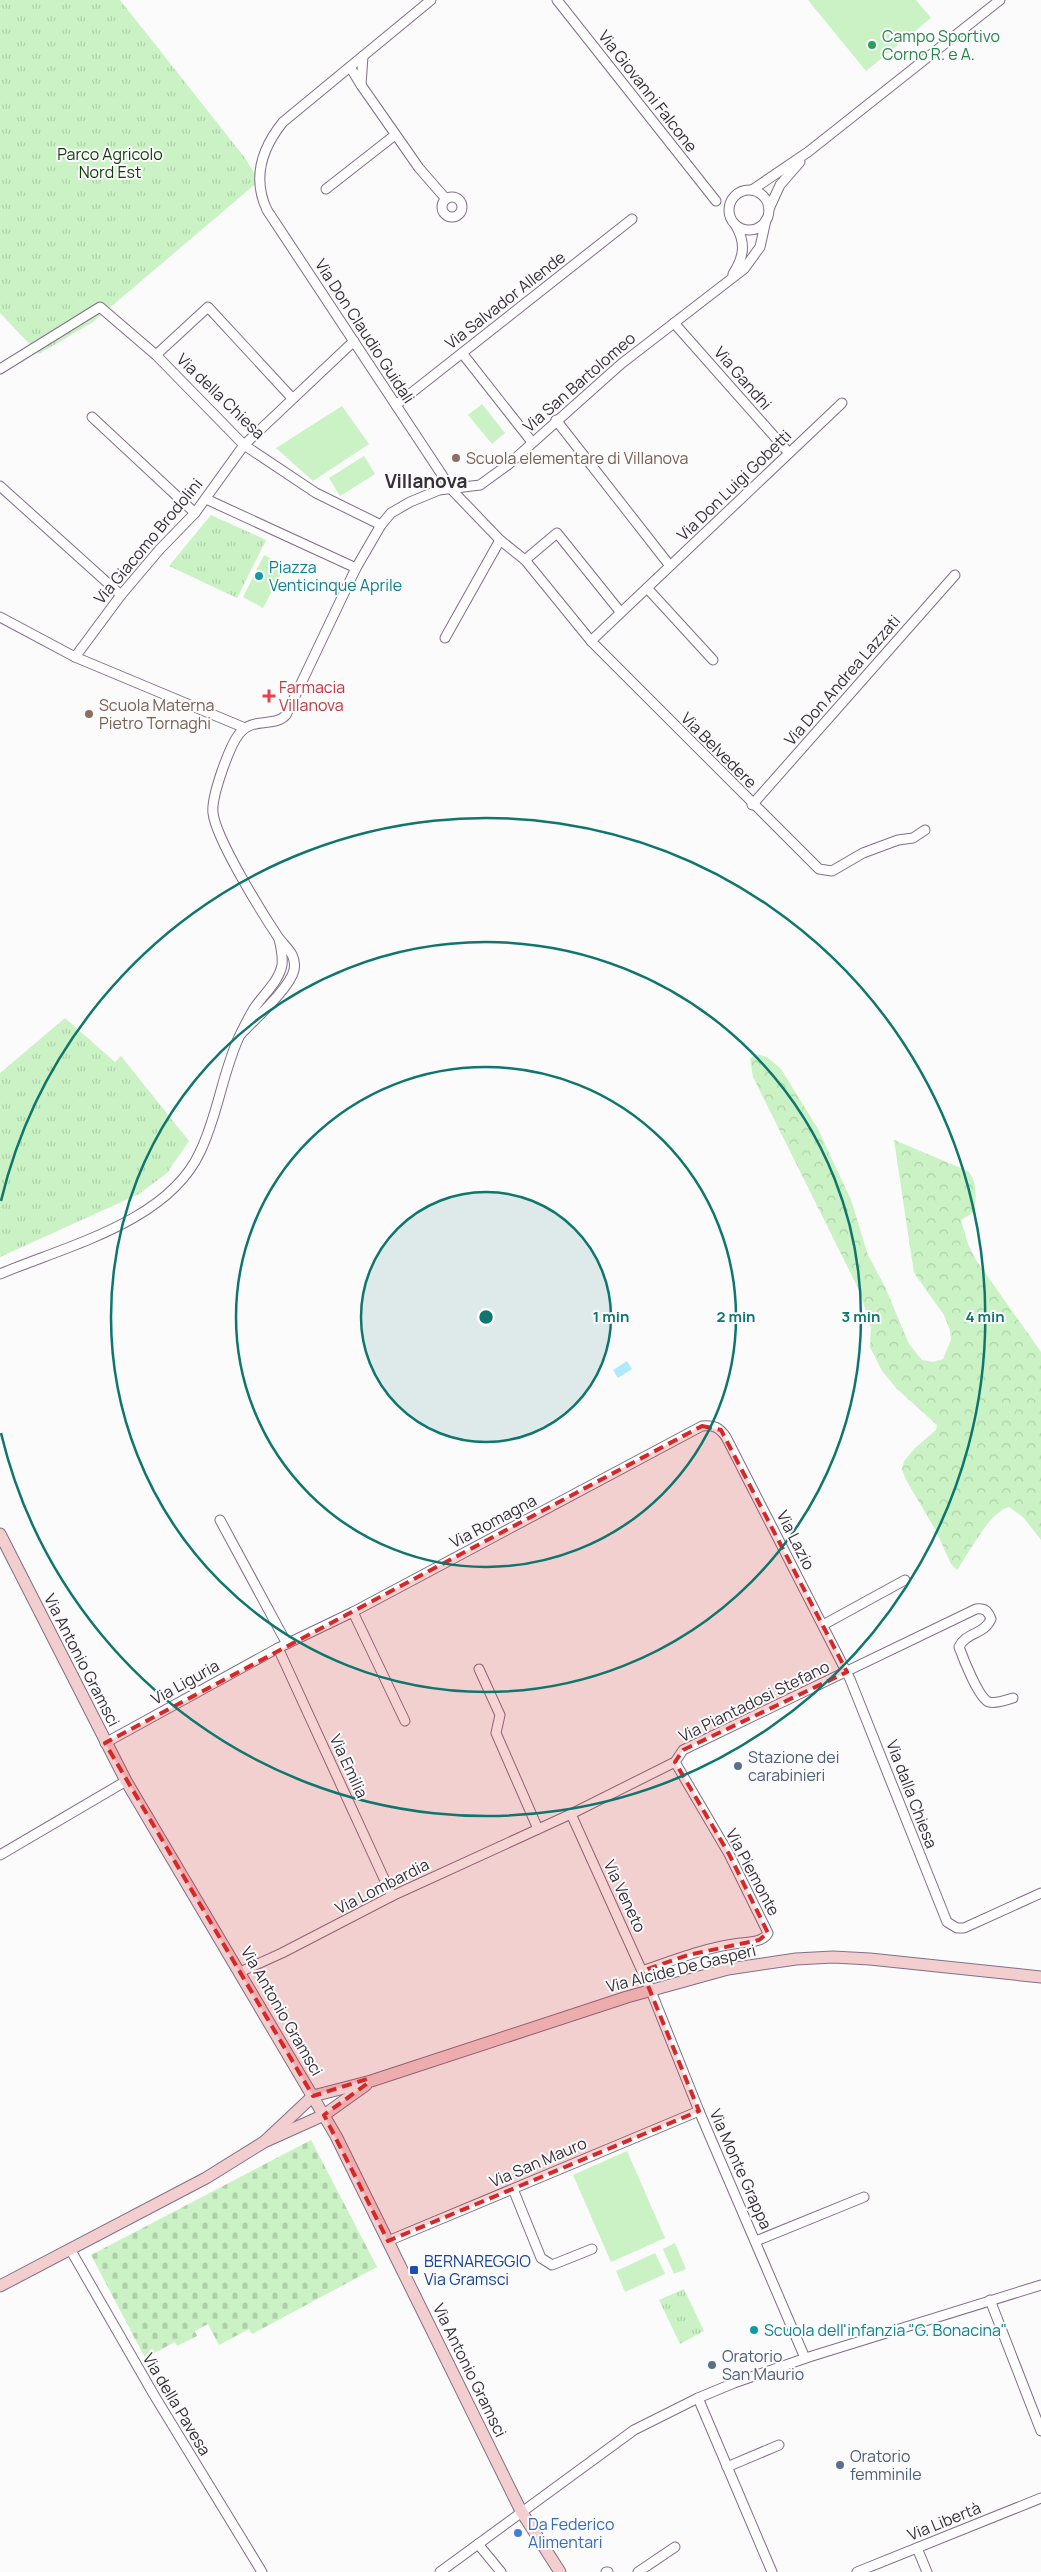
<svg xmlns="http://www.w3.org/2000/svg" width="1041" height="2572" viewBox="0 0 1041 2572" font-family="Manrope,sans-serif">
	<style>
		.grass { fill: url(#grass-tufts) }
		.forest { fill: url(#forest-crowns) }
		.cemetery { fill: url(#cemetery-stones) }
		.pitch { fill: #caf2c4 }
		.water { fill: #afeafc }
		.lines { fill: none; stroke-linecap: round; stroke-linejoin: round }
		.street-casing { stroke: #816f87; stroke-width: 11 }
		.secondary-casing { stroke: #816f87; stroke-width: 13 }
		.street { stroke: #fff; stroke-width: 9 }
		.secondary { stroke: #f3cecf; stroke-width: 11 }
		.marked { fill: #d62828; fill-opacity: 0.2; stroke: #d62828; stroke-width: 4; stroke-dasharray: 10 6; stroke-linejoin: round }
		.ring { fill: none; stroke: #0f766e; stroke-width: 2.5 }
		.leisure-dot { fill: #2e9e5b; stroke: #fbfbfb; stroke-width: 2 }
		.education-dot { fill: #8d6e63; stroke: #fbfbfb; stroke-width: 2 }
		.culture-dot { fill: #0f9aa8; stroke: #fbfbfb; stroke-width: 2 }
		.health-dot { fill: #e0444e; stroke: #fbfbfb; stroke-width: 2 }
		.service-dot { fill: #5c6f8a; stroke: #fbfbfb; stroke-width: 2 }
		.transit-dot { fill: #1a4fb4; stroke: #fbfbfb; stroke-width: 2 }
		.shop-dot { fill: #3f7fe0; stroke: #fbfbfb; stroke-width: 2 }
		.labels { text-anchor: middle; stroke-width: 4; stroke-linejoin: round; paint-order: stroke }
		.leisure-label { font-size: 16px; fill: #27864d; stroke: #fbfbfb; text-anchor: start }
		.street-label { font-size: 16px; fill: #362e39; stroke: #fbfbfb }
		.park-label { font-size: 16px; fill: #113b0b; stroke: #fbfbfb }
		.education-label { font-size: 16px; fill: #785e54; stroke: #fbfbfb; text-anchor: start }
		.culture-label { font-size: 16px; fill: #0d838f; stroke: #fbfbfb; text-anchor: start }
		.health-label { font-size: 16px; fill: #be3a42; stroke: #fbfbfb; text-anchor: start }
		.service-label { font-size: 16px; fill: #4e5e75; stroke: #fbfbfb; text-anchor: start }
		.transit-label { font-size: 16px; fill: #164399; stroke: #fbfbfb; text-anchor: start }
		.shop-label { font-size: 16px; fill: #366cbe; stroke: #fbfbfb; text-anchor: start }
		.quarter-label { font-size: 19px; font-weight: bold; fill: #362e39; stroke: #fbfbfb }
		.centre { fill: #0f766e; stroke: #fbfbfb; stroke-width: 2.5 }
		.ring-label { font-size: 15px; text-anchor: middle; font-weight: bold; fill: #0f766e; stroke: #fbfbfb; stroke-width: 4; stroke-linejoin: round; paint-order: stroke }
	</style>
	<defs>
		<pattern id="grass-tufts" width="24" height="20" patternUnits="userSpaceOnUse" patternTransform="scale(1.25)"><rect width="24" height="20" fill="#caf2c4"/><path d="M3 7l-1-3M5 7V3M7 7l1-3M15 17l-1-3M17 17v-4M19 17l1-3" fill="none" stroke="#aed0a9"/></pattern>
		<pattern id="forest-crowns" width="20" height="18" patternUnits="userSpaceOnUse" patternTransform="scale(1.25)"><rect width="20" height="18" fill="#caf2c4"/><path d="M2 6a3 3 0 1 1 6 0M12 15a3 3 0 1 1 6 0" fill="none" stroke="#aed0a9"/></pattern>
		<pattern id="cemetery-stones" width="16" height="16" patternUnits="userSpaceOnUse" patternTransform="scale(1.25)"><rect width="16" height="16" fill="#caf2c4"/><path d="M2 7V4a2 2 0 0 1 4 0v3zM10 15v-3a2 2 0 0 1 4 0v3z" fill="#aed0a9"/></pattern>
	</defs>
	<rect width="100%" height="100%" fill="#fbfbfb"/>
	<g class="grass">
		<path d="M0 0H120L245 158 259 181 93 322 39 354 0 313Z"/>
		<path d="M211 515 266 540 237 598 169 566Z"/>
		<path d="M65 1018 115 1062 121 1056 189 1141 167 1173 139 1194 0 1257V1073Z"/>
		<path d="M684 2289 704 2331 680 2344 659 2300Z"/>
	</g>
	<path class="forest" d="M756 1054 767 1057 781 1069 818 1129 851 1200 868 1255 885 1287 909 1344 922 1360 933 1362 943 1359 951 1340 950 1330 944 1315 914 1273 894 1140 968 1171C978 1183 976 1197 974 1212L961 1220 968 1244 976 1260 1041 1352V1540L1023 1517 1009 1507C989 1512 969 1553 957 1570L951 1564 935 1529 906 1480 902 1469 904 1461 915 1448 936 1430 937 1425 897 1389 882 1371 870 1347 871 1328 860 1292 753 1077 750 1059Z"/>
	<path class="cemetery" d="M311 2140 377 2267 252 2334 249 2329 219 2345 208 2324 195 2331 197 2336 177 2346 175 2342 145 2358 91 2255Z"/>
	<g class="pitch">
		<path d="M808 0H916L931 18 866 71Z"/>
		<path d="M482 404 505 433 492 444 468 415Z"/>
		<path d="M342 406 369 444 313 481 276 448Z"/>
		<path d="M364 456 375 474 340 496 329 478Z"/>
		<path d="M264 555 285 566 263 608 243 597Z"/>
		<path d="M627 2151 665 2238 611 2262 573 2175Z"/>
		<path d="M675 2243 686 2269 674 2274 663 2249Z"/>
		<path d="M655 2253 665 2274 625 2292 616 2271Z"/>
	</g>
	<path class="water" d="M627 1361 632 1369 618 1378 613 1370Z"/>
	<g class="lines">
		<defs>
			<g id="street">
				<path d="M431 0 283 122C262 148 252 178 267 210L452 490 500 540 525 560 591 641 819 869 832 871 863 853 898 840 913 838 925 830"/>
				<path d="M557 0 716 201"/>
				<path d="M350 67 361 85 363 56"/>
				<path d="M361 85 419 168 446 199"/>
				<path d="M326 189 395 135"/>
				<circle cx="749" cy="210" r="20"/>
				<path d="M752 190 808 152 1000 0"/>
				<circle cx="452" cy="207" r="10"/>
				<path d="M769 209 780 185 800 162"/>
				<path d="M733 274C744 257 746 243 736 226"/>
				<path d="M674 323 789 453"/>
				<path d="M462 353 532 442"/>
				<path d="M156 355 208 307 292 398"/>
				<path d="M0 369 100 307 156 355 244 445 316 493 381 525"/>
				<path d="M396 405 632 219"/>
				<path d="M92 417 195 513"/>
				<path d="M556 420 667 562"/>
				<path d="M0 486 121 595"/>
				<path d="M206 499 356 568"/>
				<path d="M525 560 557 533 618 609"/>
				<path d="M647 588 713 660"/>
				<path d="M0 617 75 657 245 728"/>
				<path d="M445 638 500 540"/>
				<path d="M591 641 842 403"/>
				<path d="M75 657 121 595 160 549 195 513 244 445 354 341"/>
				<path d="M752 805 955 575"/>
				<path d="M241 1034C255 1019 290 988 294 970 297 954 286 948 278 937 262 913 216 839 213 813 211 797 229 747 239 734 253 716 274 728 286 715L356 568 381 525 391 513 410 502 439 490 480 485 509 464 621 364 744 269 760 247 766 220"/>
				<path d="M0 1274C66 1246 168 1222 200 1152 218 1115 222 1074 239 1037 244 1027 249 1016 255 1007 264 994 279 981 282 965 283 956 281 947 279 939"/>
				<path d="M220 1520 287 1644"/>
				<path d="M353 1612 405 1721"/>
				<path d="M823 1625 905 1580"/>
				<path d="M278 1648 392 1896"/>
				<path d="M479 1669 500 1715 496 1733 538 1829"/>
				<path d="M105 1743 278 1648 353 1612 702 1426C714 1425 719 1427 726 1437L850 1679 947 1922 957 1928H964L1041 1893"/>
				<path d="M571 1814 651 1991 699 2111 805 2358"/>
				<path d="M0 1855 126 1781"/>
				<path d="M642 1971C674 1960 707 1947 740 1943 750 1942 763 1942 768 1933L729 1854 675 1762"/>
				<path d="M240 1972 282 1953 392 1896 571 1814 675 1762 683 1750 976 1609C985 1608 988 1611 991 1619 984 1635 966 1632 959 1647 963 1658 979 1699 989 1702 997 1704 1006 1700 1013 1698"/>
				<path d="M513 2189 541 2258 552 2265 592 2249"/>
				<path d="M388 2241 699 2111"/>
				<path d="M756 2241 864 2197"/>
				<path d="M70 2249 154 2395 262 2572"/>
				<path d="M990 2300 1041 2431"/>
				<path d="M698 2398 772 2572"/>
				<path d="M727 2467 779 2445"/>
				<path d="M478 2544 501 2572"/>
				<path d="M917 2548 927 2572"/>
				<path d="M440 2572 634 2430 698 2398 734 2383 809 2357 1041 2285"/>
				<path d="M606 2572H608"/>
				<path d="M638 2572 675 2547"/>
				<path d="M857 2572 1041 2498"/>
			</g>
			<g id="secondary">
				<path d="M0 1534 126 1781 336 2136 521 2511 560 2572"/>
				<path d="M264 2142 313 2096 371 2081 627 1997 728 1969 796 1959 833 1957 870 1959 1041 1977"/>
				<path d="M0 2286 206 2178 264 2142 324 2115 366 2085"/>
			</g>
		</defs>
		<use href="#street" class="street-casing"/>
		<use href="#secondary" class="secondary-casing"/>
		<use href="#street" class="street"/>
		<use href="#secondary" class="secondary"/>
	</g>
	<path class="marked" d="M702 1426 721 1430 847 1672 683 1750 675 1762 729 1854 768 1933 759 1940 688 1955 642 1971 699 2111 388 2241 324 2115 368 2083 367 2079 313 2096 105 1743Z"/>
	<circle cx="486" cy="1317" r="125" fill="#0f766e" fill-opacity=".12"/>
	<g class="ring">
		<circle cx="486" cy="1317" r="125"/>
		<circle cx="486" cy="1317" r="250"/>
		<circle cx="486" cy="1317" r="375"/>
		<path d="M1 1201A499 499 0 1 1 1 1433"/>
	</g>
	<circle class="leisure-dot" cx="872" cy="45" r="5"/>
	<g class="education-dot">
		<circle cx="456" cy="458" r="5"/>
		<circle cx="89" cy="714" r="5"/>
	</g>
	<g class="culture-dot">
		<circle cx="259" cy="576" r="5"/>
		<circle cx="754" cy="2330" r="5"/>
	</g>
	<path class="health-dot" d="M266.5 688.5h5v5h5v5h-5v5h-5v-5h-5v-5h5z"/>
	<g class="service-dot">
		<circle cx="738" cy="1766" r="5"/>
		<circle cx="712" cy="2365" r="5"/>
		<circle cx="840" cy="2465" r="5"/>
	</g>
	<rect class="transit-dot" x="409" y="2265" width="10" height="10" rx="2.5"/>
	<circle class="shop-dot" cx="518" cy="2533" r="5"/>
	<g class="labels">
		<g class="leisure-label">
			<text x="882" y="42">Campo Sportivo<tspan x="882" dy="18">Corno R. e A.</tspan></text>
		</g>
		<g class="street-label">
			<text transform="translate(648 91) rotate(52)" y="6">Via Giovanni Falcone</text>
			<text transform="translate(505 300) rotate(-38)" y="6">Via Salvador Allende</text>
			<text transform="translate(365 331) rotate(57)" y="6">Via Don Claudio Guidali</text>
			<text transform="translate(743 378) rotate(49)" y="6">Via Gandhi</text>
			<text transform="translate(579 382) rotate(-41)" y="6">Via San Bartolomeo</text>
			<text transform="translate(221 396) rotate(44)" y="6">Via della Chiesa</text>
			<text transform="translate(734 485) rotate(-44)" y="6">Via Don Luigi Gobetti</text>
			<text transform="translate(148 541) rotate(-50)" y="6">Via Giacomo Brodolini</text>
			<text transform="translate(842 680) rotate(-49)" y="6">Via Don Andrea Lazzati</text>
			<text transform="translate(719 750) rotate(45)" y="6">Via Belvedere</text>
			<text transform="translate(493 1521) rotate(-28)" y="6">Via Romagna</text>
			<text transform="translate(796 1540) rotate(63)" y="6">Via Lazio</text>
			<text transform="translate(82 1660) rotate(63)" y="6">Via Antonio Gramsci</text>
			<text transform="translate(185 1682) rotate(-29)" y="6">Via Liguria</text>
			<text transform="translate(754 1701) rotate(-26)" y="6">Via Piantadosi Stefano</text>
			<text transform="translate(349 1766) rotate(65)" y="6">Via Emilia</text>
			<text transform="translate(912 1794) rotate(69)" y="6">Via dalla Chiesa</text>
			<text transform="translate(753 1872) rotate(62)" y="6">Via Piemonte</text>
			<text transform="translate(382 1886) rotate(-27)" y="6">Via Lombardia</text>
			<text transform="translate(625 1896) rotate(65)" y="6">Via Veneto</text>
			<text transform="translate(681 1968) rotate(-14)" y="6">Via Alcide De Gasperi</text>
			<text transform="translate(282 2011) rotate(60)" y="6">Via Antonio Gramsci</text>
			<text transform="translate(538 2162) rotate(-23)" y="6">Via San Mauro</text>
			<text transform="translate(741 2169) rotate(66)" y="6">Via Monte Grappa</text>
			<text transform="translate(470 2370) rotate(64)" y="6">Via Antonio Gramsci</text>
			<text transform="translate(177 2404) rotate(59)" y="6">Via della Pavesa</text>
			<text transform="translate(944 2521) rotate(-22)" y="6">Via Libertà</text>
		</g>
		<g class="park-label">
			<text x="110" y="160">Parco Agricolo<tspan x="110" dy="18">Nord Est</tspan></text>
		</g>
		<g class="education-label">
			<text x="466" y="464">Scuola elementare di Villanova</text>
			<text x="99" y="711">Scuola Materna<tspan x="99" dy="18">Pietro Tornaghi</tspan></text>
		</g>
		<g class="culture-label">
			<text x="269" y="573">Piazza<tspan x="269" dy="18">Venticinque Aprile</tspan></text>
			<text x="764" y="2336">Scuola dell'infanzia "G. Bonacina"</text>
		</g>
		<g class="health-label">
			<text x="279" y="693">Farmacia<tspan x="279" dy="18">Villanova</tspan></text>
		</g>
		<g class="service-label">
			<text x="748" y="1763">Stazione dei<tspan x="748" dy="18">carabinieri</tspan></text>
			<text x="722" y="2362">Oratorio<tspan x="722" dy="18">San Maurio</tspan></text>
			<text x="850" y="2462">Oratorio<tspan x="850" dy="18">femminile</tspan></text>
		</g>
		<g class="transit-label">
			<text x="424" y="2267">BERNAREGGIO<tspan x="424" dy="18">Via Gramsci</tspan></text>
		</g>
		<g class="shop-label">
			<text x="528" y="2530">Da Federico<tspan x="528" dy="18">Alimentari</tspan></text>
		</g>
		<g class="quarter-label">
			<text x="426" y="488">Villanova</text>
		</g>
	</g>
	<circle cx="486" cy="1317" r="8" class="centre"/>
	<g class="ring-label">
		<text x="611" y="1322">1 min</text>
		<text x="736" y="1322">2 min</text>
		<text x="861" y="1322">3 min</text>
		<text x="985" y="1322">4 min</text>
	</g>
</svg>
